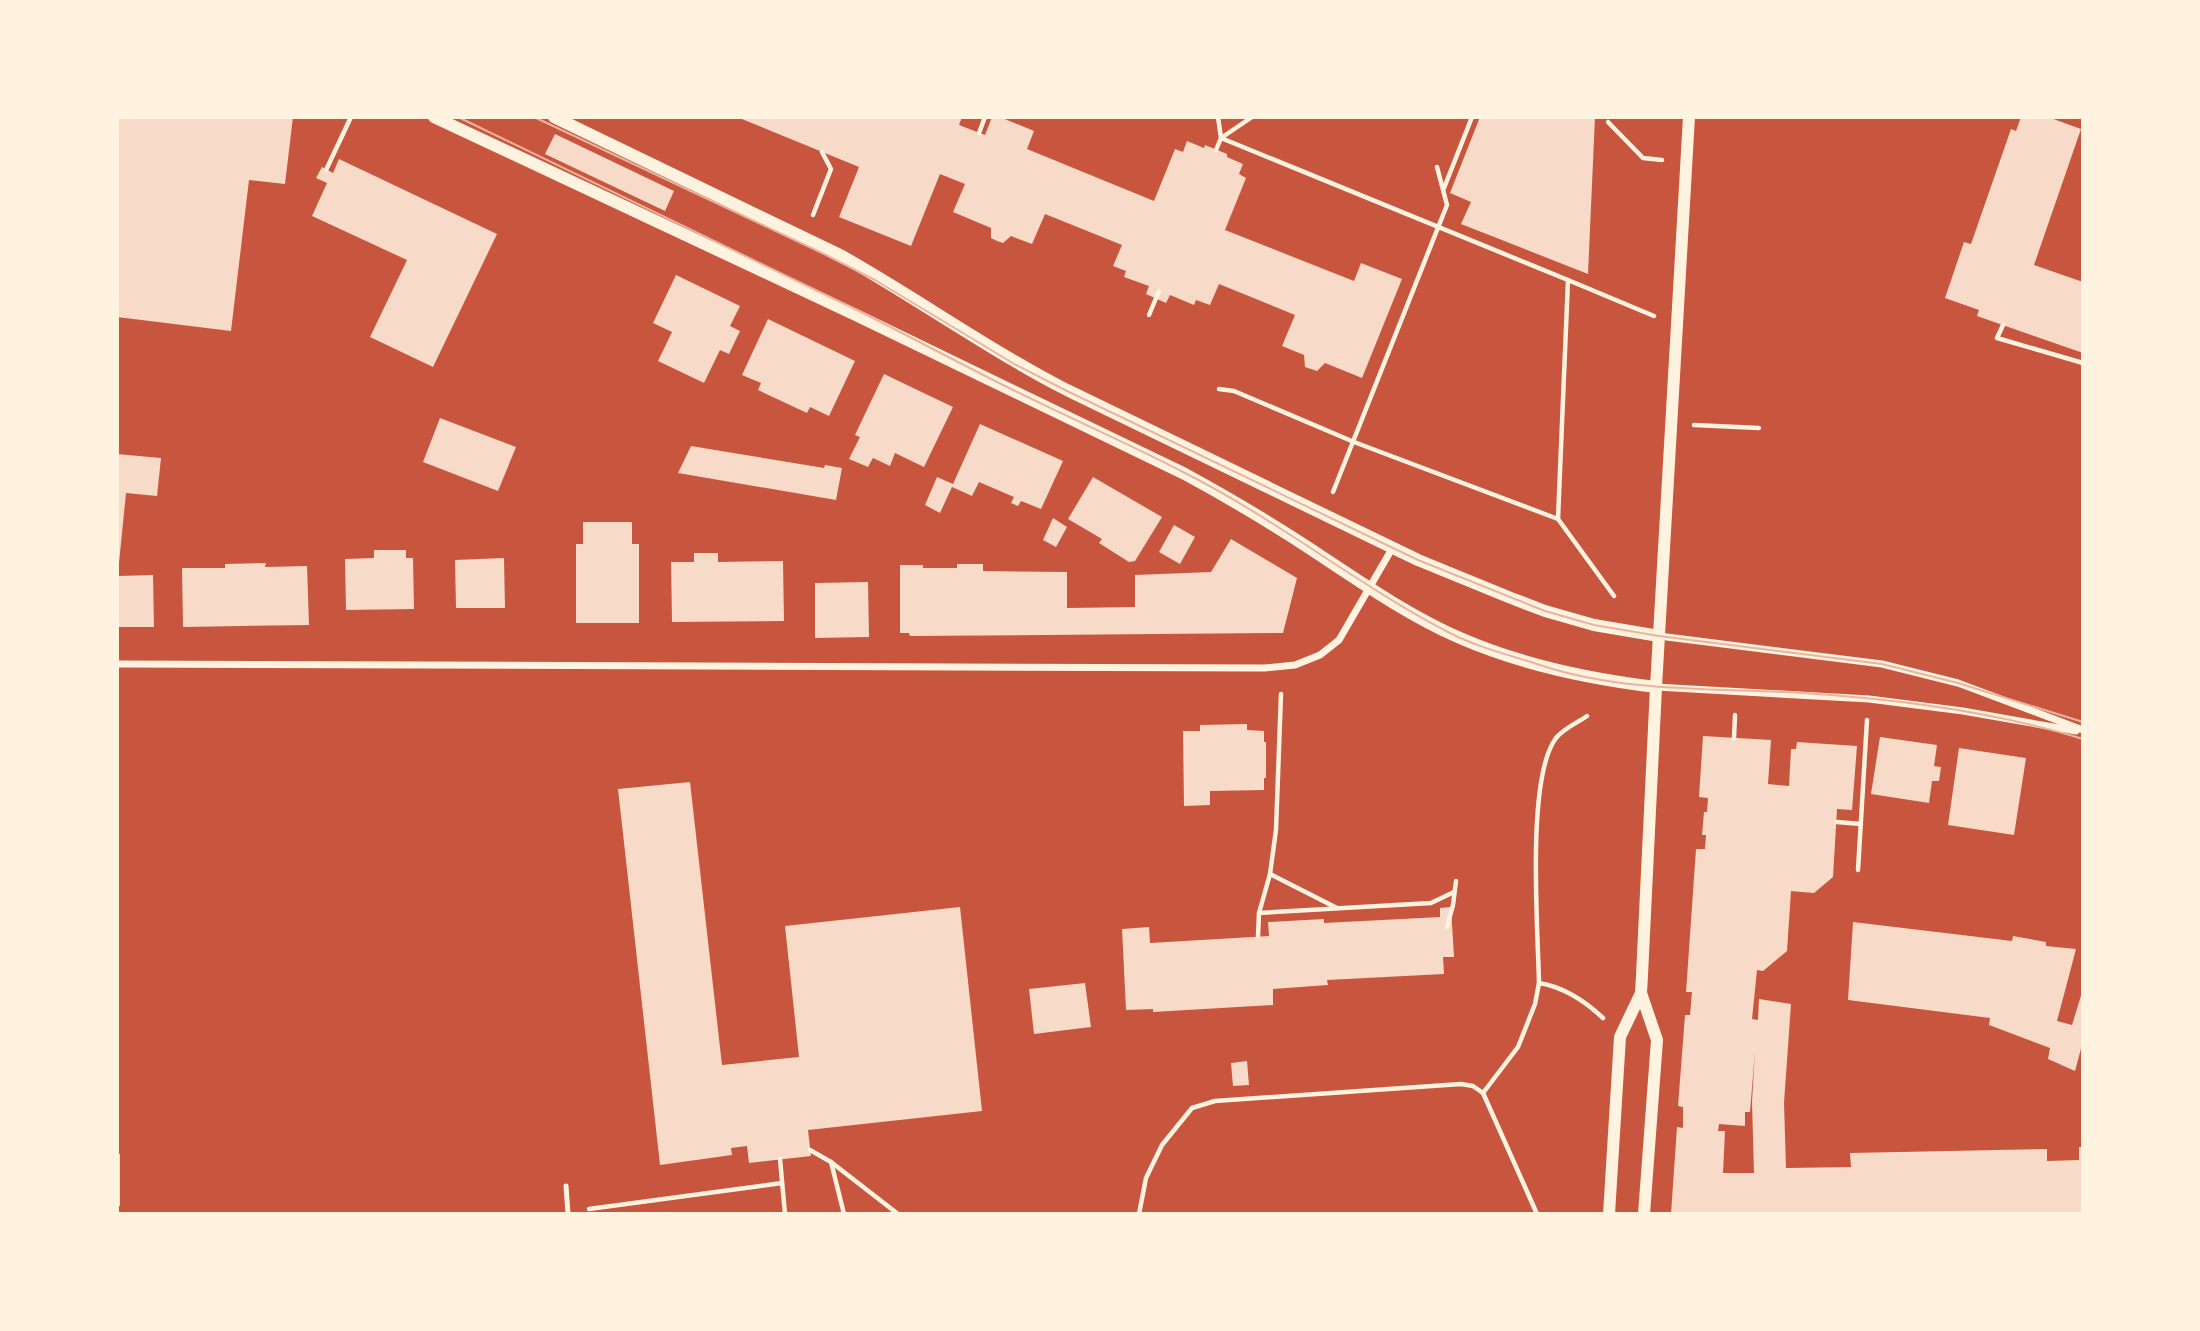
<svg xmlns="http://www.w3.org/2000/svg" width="2200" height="1331" viewBox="0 0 2200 1331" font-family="'Public Sans',sans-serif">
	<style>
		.building { fill: #f7dbc8; fill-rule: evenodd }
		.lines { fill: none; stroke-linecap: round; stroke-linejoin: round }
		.path { stroke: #fff3e0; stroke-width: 4.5 }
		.service { stroke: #fff3e0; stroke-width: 5 }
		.minor { stroke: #fff3e0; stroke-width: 7 }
		.tertiary { stroke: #fff3e0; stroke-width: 12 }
		.tram { stroke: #e9b49f; stroke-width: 2 }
	</style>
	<rect width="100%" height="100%" fill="#c8553d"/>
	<g class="building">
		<path d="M118 117H293L285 184 249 180 231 331 117 317Z"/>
		<path d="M737 117H962L959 125 985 135 992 117H1000L1034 131 1027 149 1154 201 1175 149 1183 152 1187 141 1204 148 1205 145 1227 154V157L1243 164 1239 174 1246 178 1225 230 1354 281 1361 263 1402 279 1362 378 1325 363 1317 371 1305 367 1304 355 1282 346 1295 315 1219 284 1210 305 1196 300 1194 305 1170 295 1166 303 1146 294 1149 286 1124 277 1126 271 1113 266 1122 245 1045 214 1032 244 1011 236 1003 243 997 241 991 238V228L953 212 965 184 940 174 911 246 839 217 859 167Z"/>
		<path d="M1480 117H1595L1588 274 1461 224 1471 202 1450 193Z"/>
		<path d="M2021 117H2048L2081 129 2034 265 2083 282V353L1977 316 1979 310 1945 298 1964 242 1971 244 2011 129 2016 131Z"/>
		<path d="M555 134 674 191 665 211 545 154Z"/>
		<path d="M339 159 497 234 433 367 370 337 407 260 312 216 327 183 316 178 322 167 333 173Z"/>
		<path d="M676 275 740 306 730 326 740 331 729 354 720 350 704 383 658 361 672 332 653 323Z"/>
		<path d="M768 319 855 361 829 416 810 407 807 413 758 390 761 383 742 375Z"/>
		<path d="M884 374 953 407 924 467 895 453 890 466 873 458 868 467 849 459 860 437 855 435Z"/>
		<path d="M440 418 516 447 498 491 423 462Z"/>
		<path d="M980 424 1063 461 1041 509 1021 501 1018 506 1011 503 1014 497 979 482 972 496 952 487 940 513 925 505 937 477 953 484Z"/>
		<path d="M691 446 824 468 825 465 842 468 836 500 678 473Z"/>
		<path d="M117 454 161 458 157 496 126 493 119 563H117Z"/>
		<path d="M1093 477 1162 517 1135 561 1129 562 1099 543 1102 539 1068 519Z"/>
		<path d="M1053 518 1067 527 1056 547 1043 540Z"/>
		<path d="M583 522H632V544H639V623H576V544H583Z"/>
		<path d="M1174 525 1195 537 1180 564 1159 552Z"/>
		<path d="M1231 539 1297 578 1283 633 910 636 909 633H900V565H923V568H957V564H983V571L1067 572V608L1135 607V575L1211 572Z"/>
		<path d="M374 550H406V558H413L414 609 346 610 345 559 374 558Z"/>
		<path d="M694 553H718V562L783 561 784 621 672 622 671 562H694Z"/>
		<path d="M504 558 505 608H456L455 560Z"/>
		<path d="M266 563 265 567 307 566 309 625 183 627 182 568H225V564Z"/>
		<path d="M153 575 154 627H117V576Z"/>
		<path d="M868 582 869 637 815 638V583Z"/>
		<path d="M1247 724V730L1264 731V742H1266V778H1264V790L1210 791V805L1184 806 1183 731H1200V725Z"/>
		<path d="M1703 736 1771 740 1768 784 1789 786 1791 749H1796L1797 742 1857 746 1852 810 1837 809 1833 877 1814 893 1791 891 1787 951 1763 971 1757 970 1752 1019 1758 1020 1759 999 1791 1004 1784 1103 1786 1168 1851 1167 1850 1153 2047 1149V1161L2079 1160V1147H2083V1214H1671L1677 1127 1683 1128V1107L1678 1106 1685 1015H1690L1692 992H1686L1696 849H1705L1706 835H1702L1704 812H1707L1708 798 1699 797ZM1755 1051 1752 1102 1754 1173H1723L1725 1131H1718L1719 1124 1745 1126V1112H1750Z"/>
		<path d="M1880 737 1937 745 1934 766 1941 767 1939 781H1932L1929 803 1871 794Z"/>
		<path d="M1959 748 2026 758 2014 835 1948 825Z"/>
		<path d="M690 782 722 1065 799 1057 785 926 960 907 982 1111 808 1130 811 1156 749 1163 747 1146 731 1148 732 1155 660 1165 618 789Z"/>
		<path d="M1451 907 1454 957H1443L1444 974 1327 980 1328 985 1273 989V1005L1153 1012V1009L1126 1010 1122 929 1149 927 1150 943 1269 936 1268 922 1324 919V923L1440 917V908Z"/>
		<path d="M1853 922 2012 941 2013 936 2046 942V946L2076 949 2057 1021 2072 1025 2083 989V1041L2075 1071 2048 1059 2050 1048 1989 1025 1990 1018 1848 1000Z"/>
		<path d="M1085 983 1091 1027 1034 1034 1029 989Z"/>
		<path d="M1247 1061 1249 1085 1233 1086 1231 1063Z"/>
		<rect x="117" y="1154" width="3" height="52"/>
	</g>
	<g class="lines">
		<g class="path">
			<path d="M1218 117 1221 138 1568 280"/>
			<path d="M1608 122 1643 158 1662 160"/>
			<path d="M979 133 985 117"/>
			<path d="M1216 150 1221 138 1252 117"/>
			<path d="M326 170 351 117"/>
			<path d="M1444 188 1472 117"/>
			<path d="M813 215 831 169 822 152"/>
			<path d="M1149 315 1159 291"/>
			<path d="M2003 325 1997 338 2083 363"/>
			<path d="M1219 389 1234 391 1354 442 1558 519 1614 596"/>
			<path d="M1694 425 1759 428"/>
			<path d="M1333 492 1447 205 1437 167"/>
			<path d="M1558 519 1568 280 1654 316"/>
			<path d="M1587 716C1577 723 1564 728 1556 738 1526 778 1538 929 1539 983 1564 987 1585 1001 1603 1018"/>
			<path d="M1734 738 1735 715"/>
			<path d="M1837 822 1861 824"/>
			<path d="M1858 870 1867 720"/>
			<path d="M1270 874 1276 830 1281 694"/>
			<path d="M1259 913 1270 874 1337 908"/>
			<path d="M1447 927 1453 905 1456 881"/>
			<path d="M1258 936 1259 913 1431 903 1454 892"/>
			<path d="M1483 1093 1518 1047 1535 1004 1539 983"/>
			<path d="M810 1150 831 1162 844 1214"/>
			<path d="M780 1159 785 1214"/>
			<path d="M831 1162 898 1214"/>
			<path d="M589 1209 782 1183"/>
			<path d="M1139 1214 1146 1178 1162 1145 1192 1108 1215 1101 1461 1084 1473 1086 1483 1093 1537 1214"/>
		</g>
		<path class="service" d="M566 1186 568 1214"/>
		<g class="minor">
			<path d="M1659 636 1882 664 1958 683 2083 730"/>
			<path d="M117 664 1265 668 1295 665 1320 655 1339 640 1393 547"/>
			<path d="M1656 687 1869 699 1963 711 2076 731"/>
		</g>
		<g class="tertiary">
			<path d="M434 117 858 316 1185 474C1227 497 1268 521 1309 548 1356 579 1407 615 1460 638 1522 665 1589 679 1656 687"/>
			<path d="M554 117 842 256C918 299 989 350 1067 390L1418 560 1511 598 1545 611 1594 625 1659 636"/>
			<path d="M1641 993 1657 1040 1644 1214"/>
			<path d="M1609 1214 1620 1037 1641 993 1642 975 1656 687 1689 117"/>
		</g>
		<g class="tram">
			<path d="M458 117C591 182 725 245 857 310 907 335 957 362 1007 387 1065 416 1125 442 1183 472 1275 518 1356 584 1448 632 1476 647 1510 655 1540 665 1624 693 1716 688 1803 693 1897 699 1993 711 2083 739"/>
			<path d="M534 117 820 252 875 280 1016 365 1067 391 1418 560 1545 611 1594 625 1659 636 1882 664 1958 683 2083 722"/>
		</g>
	</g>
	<rect width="2200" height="1331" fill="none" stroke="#fff3e0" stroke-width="238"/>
</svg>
